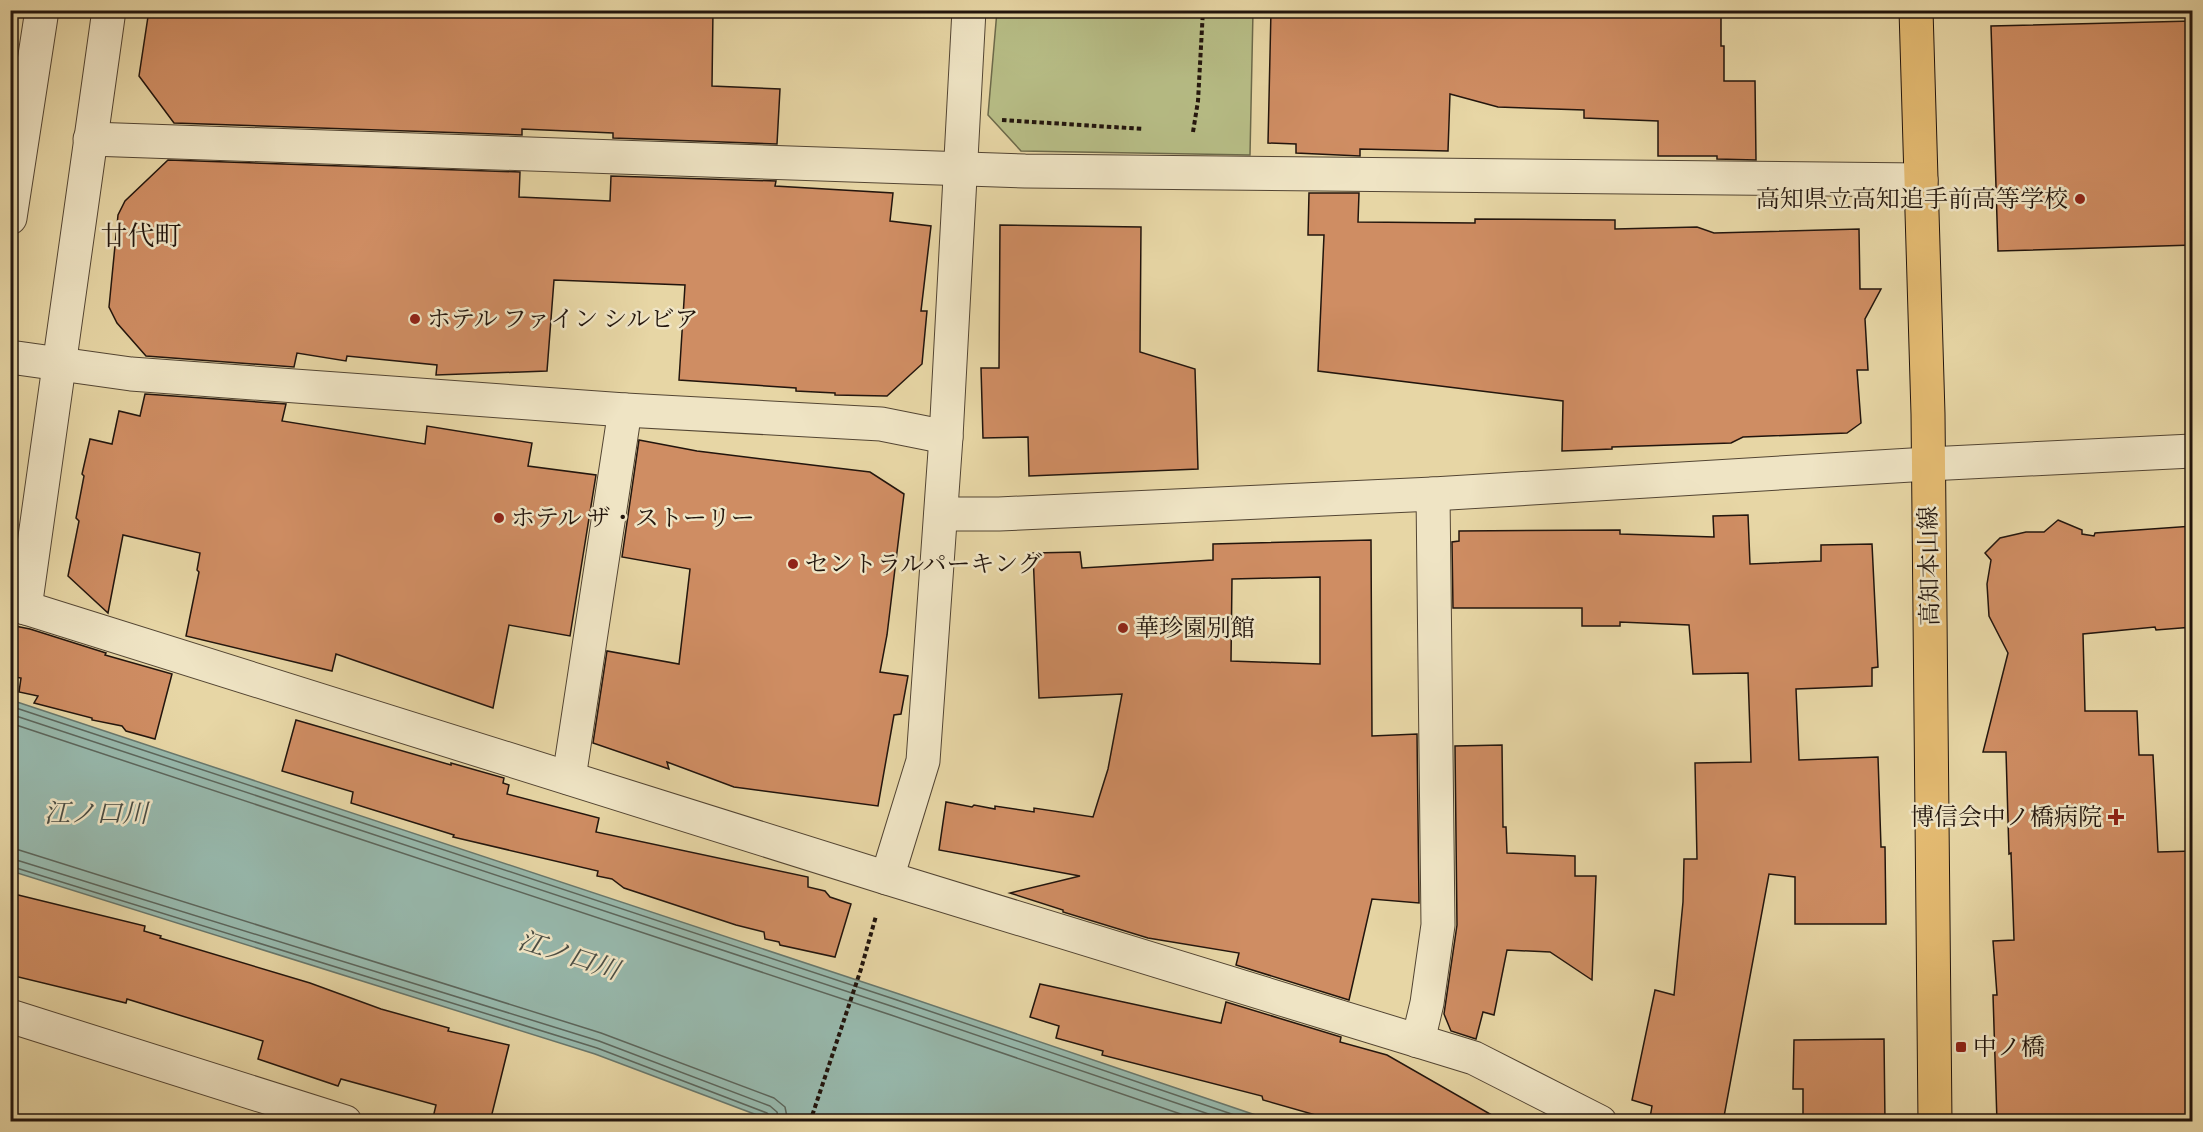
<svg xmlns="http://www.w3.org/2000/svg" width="2203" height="1132" viewBox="0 0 2203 1132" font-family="'Libre Bodoni','Noto Serif JP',serif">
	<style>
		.green { fill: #b7bd86; stroke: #6c694a; stroke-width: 1.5 }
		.water { fill: #97b8ac; stroke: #68776c; stroke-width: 1.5 }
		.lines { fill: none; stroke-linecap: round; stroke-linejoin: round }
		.shore { stroke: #5c665c; stroke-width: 1.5 }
		.building { fill: #cf8d63; stroke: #22150d; stroke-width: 1.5; fill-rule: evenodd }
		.minor-casing { stroke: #534533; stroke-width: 35 }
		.tertiary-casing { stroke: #534533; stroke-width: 35 }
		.primary-casing { stroke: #22150d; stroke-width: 35 }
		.path { stroke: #22150d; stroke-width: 4; stroke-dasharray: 4.5 3; stroke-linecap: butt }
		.minor { stroke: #efe4c4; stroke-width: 33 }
		.tertiary { stroke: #efe4c4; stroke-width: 33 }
		.primary { stroke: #e4bb72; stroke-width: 33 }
		.poi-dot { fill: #8f2418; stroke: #efe4c4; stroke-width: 2 }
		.labels { text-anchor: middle; stroke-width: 5; stroke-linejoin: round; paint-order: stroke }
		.poi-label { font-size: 24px; fill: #22150d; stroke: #efe4c4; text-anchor: start }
		.street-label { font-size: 24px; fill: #22150d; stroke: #efe4c4 }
		.water-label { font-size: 26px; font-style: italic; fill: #4b4e45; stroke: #efe4c4 }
		.quarter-label { font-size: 27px; fill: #22150d; stroke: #efe4c4 }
	</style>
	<rect width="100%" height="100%" fill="#e7d6a5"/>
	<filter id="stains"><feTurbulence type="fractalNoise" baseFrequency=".00333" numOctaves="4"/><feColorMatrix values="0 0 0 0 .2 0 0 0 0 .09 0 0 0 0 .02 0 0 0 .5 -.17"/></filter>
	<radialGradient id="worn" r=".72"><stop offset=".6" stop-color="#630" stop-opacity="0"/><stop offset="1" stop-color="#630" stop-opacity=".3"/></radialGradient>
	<path class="green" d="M997 11H1253L1250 155 1021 151 988 115Z"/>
	<path class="water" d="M11 700 899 994 1273 1121H773L595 1054 11 871Z"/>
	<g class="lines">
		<g class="shore">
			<path d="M10 706 897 1000 1255 1122"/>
			<path d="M10 714 894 1007 1232 1122"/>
			<path d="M10 723 891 1015 1204 1122"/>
			<path d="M10 849 19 850 601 1033 774 1098 785 1107 788 1122"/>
			<path d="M10 858 599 1041 770 1106 777 1112 779 1122"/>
			<path d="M10 866 597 1048 767 1113 771 1117 772 1122"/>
		</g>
	</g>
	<g class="building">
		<path d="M149 10H713L712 86 780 89 777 144 613 138V133L522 129V135L174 123 139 76Z"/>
		<path d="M1271 10H1721V46H1724V81H1755L1756 160 1717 159V156H1658V121L1584 118V110L1498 107 1450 94 1448 151 1360 149V156L1296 153V144L1268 143Z"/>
		<path d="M2193 21V245L1998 251 1991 26Z"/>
		<path d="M168 160 520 172 519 197 610 201 611 176 776 181 775 186 893 193 890 221 931 226 921 311H927L922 364 887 396 835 395V393L796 391V388L679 380 685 285 554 280 547 371 436 375 437 365 347 356 346 361 297 353 294 367 146 356 117 323 109 307 118 215 125 201Z"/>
		<path d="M1309 193H1359L1358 222 1475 223V219L1615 220V229L1697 227 1714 233 1859 229 1860 289H1881L1865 319 1868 370H1857L1861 423 1847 433 1743 437 1731 443 1612 447V449L1562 451 1563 401 1318 371 1324 235H1308Z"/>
		<path d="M1000 225 1141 227 1140 352 1195 369 1198 469 1029 476 1028 437 983 438 981 368H999Z"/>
		<path d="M145 394 286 404 282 421 425 444 427 426 532 443 528 466 596 475 570 636 509 625 493 708 336 654 332 671 186 636 199 572 197 570 200 553 123 535 108 613 68 576 79 521 76 518 84 476 82 474 90 439 112 444 119 411 140 416Z"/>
		<path d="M639 440 697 451 870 472 904 494 887 635 880 672 908 676 901 714 894 715 878 806 734 787 667 762 669 769 593 743 607 651 679 664 690 569 622 557Z"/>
		<path d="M1748 515 1750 564 1821 561V545L1872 544 1878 667 1872 668V686L1796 689 1799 760 1878 757 1881 847H1885L1886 924H1795V877L1769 874 1723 1122H1668L1650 1118 1652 1106 1632 1100 1655 990 1674 995 1683 902 1684 859H1697L1695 763 1751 762 1748 673 1693 674 1689 625 1620 622V626H1582V608H1453L1452 542 1459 541V531L1620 530V534L1714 537 1713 516Z"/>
		<path d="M2058 520 2082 530V534L2094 536 2095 533 2193 526V627L2156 630 2155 627 2083 634 2085 711H2137L2139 755H2153L2158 852 2193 851V1122H1997L1993 995H1997L1993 941 2014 940 2011 853 2009 854 2006 752H1983L2008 653 1989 616 1987 584 1991 560 1985 553 2000 538 2026 532H2044Z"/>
		<path d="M1371 540 1372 736 1417 734 1419 903 1372 899 1349 1000 1236 965 1239 953 1148 938 1063 912V910L1010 893 1080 876 939 850 946 802 972 807 974 805 995 809V806L1034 812V808L1093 817 1108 769 1122 694 1039 698 1033 553 1080 552 1082 568 1213 560V544ZM1320 577V664L1231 661 1232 579Z"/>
		<path d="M10 625 30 629 106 653 105 655 172 674 155 739 126 731 122 726 92 720V718L34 703 38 696 19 692 21 678 10 676Z"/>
		<path d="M296 720 451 765V763L504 778 503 783 509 785 507 794 599 818 596 832 808 877V887L825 891 830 897 851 904 835 957 780 945 779 942 765 939 764 932 736 925 624 888 612 879 597 876 598 871 453 837 454 835 351 803 353 792 282 771Z"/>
		<path d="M1502 745 1503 827H1506L1507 853 1575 856V876H1596L1592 980 1550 952 1507 950 1494 1015 1483 1012 1476 1039 1451 1031 1444 1014 1457 925 1455 746Z"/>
		<path d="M10 893 145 926 144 931 161 936 160 938 310 983 381 1009 449 1028 448 1031 509 1045 490 1122H432L436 1105 341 1079 338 1086 258 1059 263 1041 127 999 126 1003 10 975Z"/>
		<path d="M1040 984 1221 1023 1226 1002 1341 1037 1340 1042 1387 1055 1504 1122H1340L1263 1100 1262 1096 1102 1055 1103 1051 1056 1038 1059 1026 1030 1017Z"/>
		<path d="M1884 1039 1885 1122H1803V1089H1793L1794 1040Z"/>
	</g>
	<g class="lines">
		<defs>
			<g id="minor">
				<path d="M90 139 1025 171 1921 180"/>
				<path d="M10 218 42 10"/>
				<path d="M10 357 131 374 625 410 881 424 946 437"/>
				<path d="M941 514H999L1433 494 1928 464"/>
				<path d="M10 603 887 878 1474 1058 1600 1122"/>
				<path d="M25 608 109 10"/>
				<path d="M569 778 625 410"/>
				<path d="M887 878 923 761 946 437 969 10"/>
				<path d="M1418 1041 1427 1003 1438 925 1433 494"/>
			</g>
			<g id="tertiary">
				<path d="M1928 464 2192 451"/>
				<path d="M10 1016 345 1122"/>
			</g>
			<path id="primary" d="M1916 10 1928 414 1935 1122"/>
		</defs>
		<use href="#minor" class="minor-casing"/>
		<use href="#tertiary" class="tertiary-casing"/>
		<use href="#primary" class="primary-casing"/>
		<g class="path">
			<path d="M1002 120 1144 129"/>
			<path d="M1193 132 1198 101 1203 10"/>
			<path d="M810 1122 861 969 876 916"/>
		</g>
		<use href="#minor" class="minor"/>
		<use href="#tertiary" class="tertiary"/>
		<use href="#primary" class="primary"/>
	</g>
	<g class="poi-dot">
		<circle cx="2080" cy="199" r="6"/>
		<circle cx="415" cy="319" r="6"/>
		<circle cx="499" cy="518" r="6"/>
		<circle cx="793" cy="564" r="6"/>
		<circle cx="1123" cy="628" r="6"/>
		<path d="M2113 808h6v6h6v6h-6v6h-6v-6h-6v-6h6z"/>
		<rect x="1955" y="1041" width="12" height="12" rx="3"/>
	</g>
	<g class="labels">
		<g class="poi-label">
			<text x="2068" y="207" text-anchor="end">高知県立高知追手前高等学校</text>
			<text x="427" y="327">ホテル ファイン シルビア</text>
			<text x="511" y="526">ホテル ザ・ストーリー</text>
			<text x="805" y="572">セントラルパーキング</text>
			<text x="1135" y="636">華珍園別館</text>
			<text x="2102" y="825" text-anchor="end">博信会中ノ橋病院</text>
			<text x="1973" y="1055">中ノ橋</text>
		</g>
		<g class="street-label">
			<text transform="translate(1929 566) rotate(-91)" y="8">高知本山線</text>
		</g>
		<g class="water-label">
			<text x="96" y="822">江ノ口川</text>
			<text transform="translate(569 955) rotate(18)" y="9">江ノ口川</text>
		</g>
		<g class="quarter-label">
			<text x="141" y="245">廿代町</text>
		</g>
	</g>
	<rect width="2203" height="1132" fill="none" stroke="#e7d6a5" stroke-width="36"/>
	<rect x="12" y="12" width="2179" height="1108" fill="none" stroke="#22150d" stroke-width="3"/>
	<rect x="18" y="18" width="2167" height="1096" fill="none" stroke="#22150d" stroke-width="1.5"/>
	<rect width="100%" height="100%" filter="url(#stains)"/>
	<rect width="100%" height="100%" fill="url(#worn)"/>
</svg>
